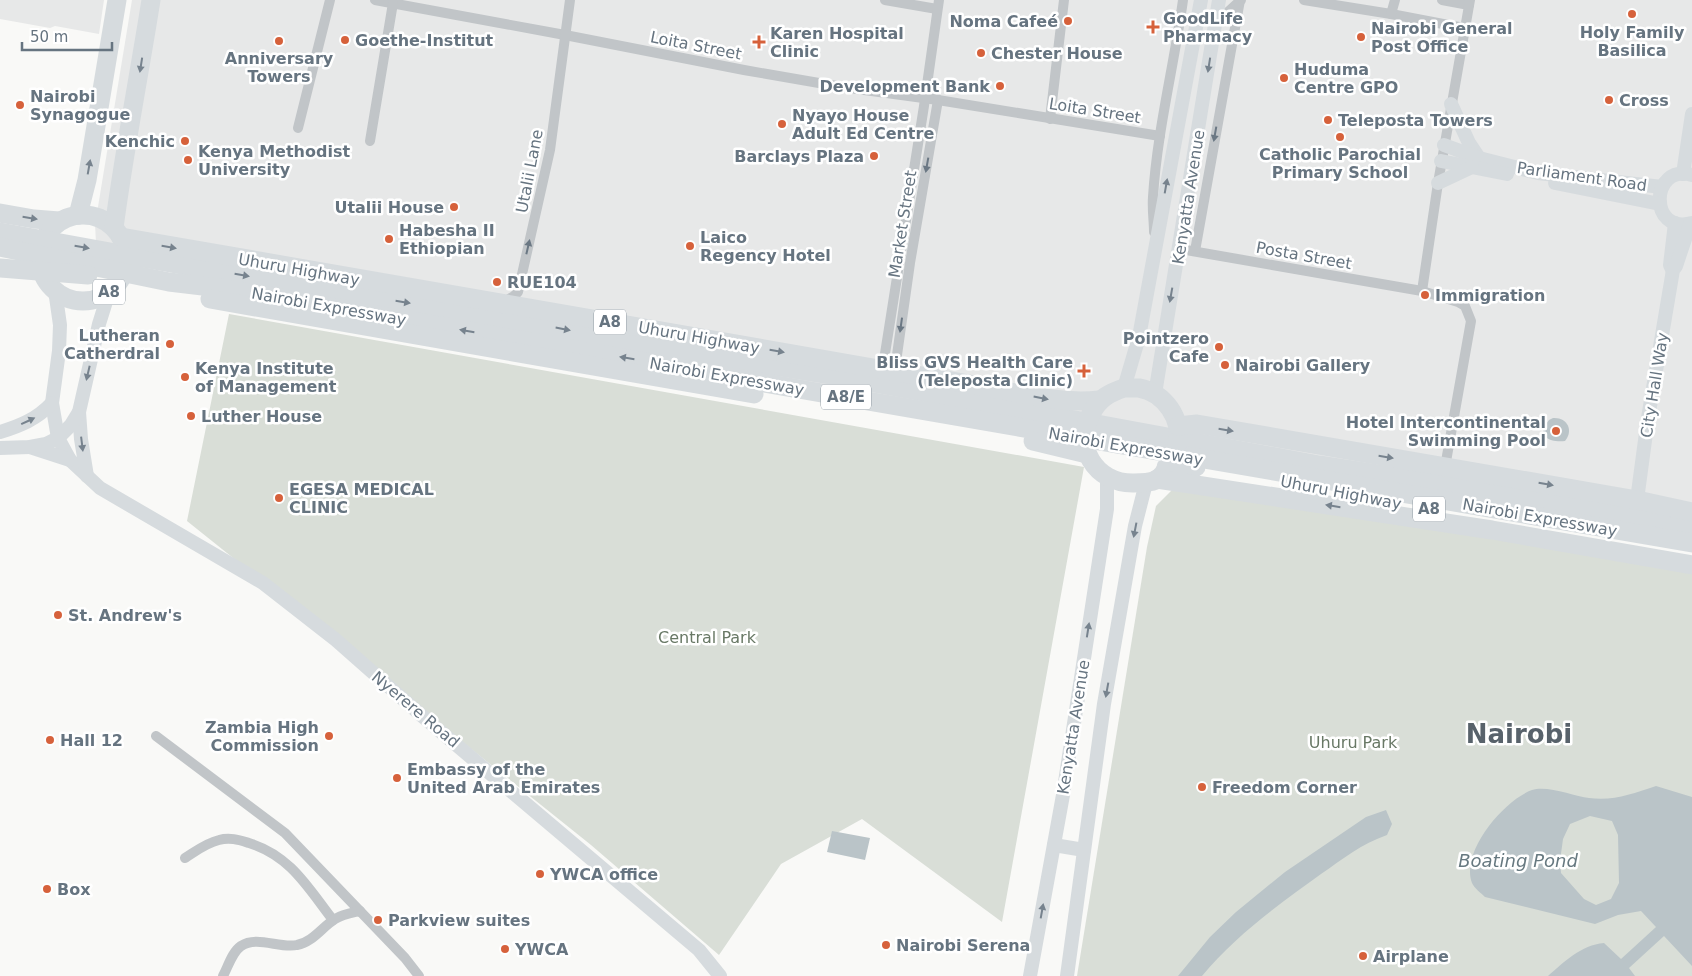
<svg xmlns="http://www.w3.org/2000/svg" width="1692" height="976" viewBox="0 0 1692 976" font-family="'DejaVu Sans',sans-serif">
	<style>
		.built { fill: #e7e8e8 }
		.green { fill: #d9ded7 }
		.water { fill: #bac4c8; fill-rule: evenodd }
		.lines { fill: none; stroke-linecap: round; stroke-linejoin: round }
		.street { stroke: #c1c5c8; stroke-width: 10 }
		.secondary { stroke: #d6dbde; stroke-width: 14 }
		.highway { stroke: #d6dbde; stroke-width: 19 }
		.oneway { fill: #77838e }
		.oneway2 { fill: #6b7884 }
		.poi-dot { fill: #d6613b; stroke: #fff; stroke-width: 2 }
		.labels { text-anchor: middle; stroke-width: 5; stroke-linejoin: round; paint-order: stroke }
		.shield { fill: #fff; stroke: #949ea6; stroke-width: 1 }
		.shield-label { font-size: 15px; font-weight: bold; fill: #667480 }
		.poi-label { font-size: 16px; font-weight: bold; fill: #667480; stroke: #fff; text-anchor: start }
		.street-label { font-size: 16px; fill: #667480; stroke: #fff }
		.park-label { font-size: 16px; fill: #687865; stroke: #fff }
		.water-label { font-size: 18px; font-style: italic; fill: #677980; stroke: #fff }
		.town-label { font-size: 26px; font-weight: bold; fill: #58626b; stroke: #fff }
	</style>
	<rect width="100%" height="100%" fill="#f9f9f7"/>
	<g class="built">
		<path d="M0 0H104L99 34 55 26 50 28 0 19Z"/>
		<path d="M132 0H1692V535L671 358 96 242 95 225Z"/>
	</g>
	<g class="green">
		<path d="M229 314 1084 467 1002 922 862 819 781 864 719 955 591 845 187 521Z"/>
		<path d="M1178 484 1692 564V976H1077L1147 547 1156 506Z"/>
	</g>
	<g class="water">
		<path d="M1553 418C1567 417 1574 430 1565 441 1558 442 1550 441 1544 436L1543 428 1549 420Z"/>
		<path d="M1656 786 1692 797V966L1664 936 1629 968 1635 976H1548C1564 962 1581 945 1604 943L1621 959 1656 927 1641 911 1618 915 1595 924 1485 897C1481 893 1474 888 1472 883 1460 852 1504 800 1532 790 1547 785 1574 796 1589 798 1614 801 1632 794 1656 786ZM1590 816 1612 821 1618 835 1619 883 1611 899 1596 905 1584 899 1561 873 1560 861 1563 839 1570 824Z"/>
		<path d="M1386 810 1392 824 1387 835C1361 844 1343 859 1321 874 1279 904 1235 936 1202 976H1178L1210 937 1236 912 1285 872 1366 817Z"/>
		<path d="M832 831 870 838 865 860 827 852Z"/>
	</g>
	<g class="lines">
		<g class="street">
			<path d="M375 0 565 35 744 70 842 87 938 100 1160 136"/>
			<path d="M885 0 937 9"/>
			<path d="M1304 0 1391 14 1464 28"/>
			<path d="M1442 0 1469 5"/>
			<path d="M1391 14 1395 0"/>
			<path d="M1216 23 1241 0"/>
			<path d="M1050 119 1064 0"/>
			<path d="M298 128 330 0"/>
			<path d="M370 141 393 3"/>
			<path d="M1154 232C1154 221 1152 209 1153 197 1157 131 1174 66 1183 0"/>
			<path d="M1180 249 1422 291 1458 302 1465 306 1471 321 1445 467"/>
			<path d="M1195 251 1240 0"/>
			<path d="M1422 291 1438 183 1470 0"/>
			<path d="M504 302 514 296 518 292 550 150 570 0"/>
			<path d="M879 369 884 360 924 106 939 0"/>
			<path d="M897 372 896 362 910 263 938 100 935 97"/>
			<path d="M156 736 285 833 405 958 419 976"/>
			<path d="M185 858C196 851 206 843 219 840 230 837 239 840 249 843 291 856 308 888 333 920"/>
			<path d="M223 976C228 967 232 952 241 946 257 935 280 949 297 945 313 942 322 927 335 919 343 914 351 913 360 911"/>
		</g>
		<g class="secondary">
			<path d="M1451 104 1469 143 1479 158"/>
			<path d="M1444 145 1479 158 1538 173 1662 187"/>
			<path d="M1441 161 1507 174"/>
			<path d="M1683 174 1692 114"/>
			<path d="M1692 175C1650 163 1648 235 1692 223"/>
			<path d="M1438 183 1472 167"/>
			<path d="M1555 183 1660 204"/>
			<path d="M1672 269 1670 265 1675 223"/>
			<path d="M55 290 60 325 59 351 52 403 58 438 70 460 100 488 263 583 336 640 421 715 699 950 720 976"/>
			<path d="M1124 388 1139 337 1201 0"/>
			<path d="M1155 394 1219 0"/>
			<path d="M79 412 81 439 87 476"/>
			<path d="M0 432C20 426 37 419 52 403"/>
			<path d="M30 447 70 460"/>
			<path d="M0 448 30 447 46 444 58 438 71 425 79 412 99 324 109 292"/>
			<path d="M1637 500 1648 418 1673 270 1676 266 1690 224"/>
			<path d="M1054 845 1084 850"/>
			<path d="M1030 976 1063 795 1107 509V477"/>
			<path d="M1067 976 1104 704 1135 526 1146 483"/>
		</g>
		<g class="highway">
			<path d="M0 213 34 219 59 221"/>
			<path d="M78 215 87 180 117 0"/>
			<circle cx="83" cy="258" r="43"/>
			<path d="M114 228C124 152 139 76 151 0"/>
			<path d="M0 232 176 264 505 319 636 343 842 377 1319 465 1422 481 1692 527"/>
			<path d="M121 237 879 369C914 375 950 380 985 387 1023 394 1060 404 1099 400"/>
			<path d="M0 247 169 282 228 289 361 312 833 395 1692 543"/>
			<path d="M0 268 88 275"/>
			<path d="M210 299 754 394"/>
			<path d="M1124 388C1129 388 1135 388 1139 388 1164 392 1184 420 1177 445 1175 455 1165 475 1156 480 1149 483 1141 483 1134 483 1095 484 1072 445 1092 412 1100 398 1109 393 1124 388Z"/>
			<path d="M1178 426 1197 424 1637 500 1692 512"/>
			<path d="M1033 441 1087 454"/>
			<path d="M1166 467H1196"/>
			<path d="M1157 479 1492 530 1692 565"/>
		</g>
	</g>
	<defs><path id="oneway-solid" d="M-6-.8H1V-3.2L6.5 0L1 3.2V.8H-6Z" transform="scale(1.25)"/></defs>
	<g class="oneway">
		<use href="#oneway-solid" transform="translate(141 65) rotate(99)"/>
		<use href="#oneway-solid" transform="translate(1209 65) rotate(99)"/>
		<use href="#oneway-solid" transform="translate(89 167) rotate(-80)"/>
		<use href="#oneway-solid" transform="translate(1166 186) rotate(-80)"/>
		<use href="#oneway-solid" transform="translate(30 218) rotate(9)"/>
		<use href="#oneway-solid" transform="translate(82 247) rotate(10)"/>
		<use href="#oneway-solid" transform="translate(169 247) rotate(10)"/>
		<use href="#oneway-solid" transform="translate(242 275) rotate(10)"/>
		<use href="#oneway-solid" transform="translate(1171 295) rotate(100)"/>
		<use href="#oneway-solid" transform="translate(403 302) rotate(9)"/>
		<use href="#oneway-solid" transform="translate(563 329) rotate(11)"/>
		<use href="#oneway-solid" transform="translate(467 331) rotate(-170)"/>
		<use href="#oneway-solid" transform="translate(777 351) rotate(10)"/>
		<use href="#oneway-solid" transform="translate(627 358) rotate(-171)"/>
		<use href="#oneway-solid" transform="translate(88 373) rotate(103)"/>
		<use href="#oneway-solid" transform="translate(1041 398) rotate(11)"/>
		<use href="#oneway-solid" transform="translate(28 421) rotate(-25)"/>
		<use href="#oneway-solid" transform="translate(1226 430) rotate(9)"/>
		<use href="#oneway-solid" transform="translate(82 444) rotate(83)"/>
		<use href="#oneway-solid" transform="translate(1386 457) rotate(9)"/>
		<use href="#oneway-solid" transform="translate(1546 484) rotate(10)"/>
		<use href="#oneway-solid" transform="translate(1333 506) rotate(-171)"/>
		<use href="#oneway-solid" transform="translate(1135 530) rotate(101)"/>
		<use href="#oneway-solid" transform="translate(1088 630) rotate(-81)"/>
		<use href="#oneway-solid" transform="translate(1107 690) rotate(100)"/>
		<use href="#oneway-solid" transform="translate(1042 911) rotate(-80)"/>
	</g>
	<g class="oneway2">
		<use href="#oneway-solid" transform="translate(1215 134) rotate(100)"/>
		<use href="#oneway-solid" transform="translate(927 165) rotate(100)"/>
		<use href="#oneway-solid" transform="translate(528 247) rotate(-77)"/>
		<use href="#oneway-solid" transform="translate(901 325) rotate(98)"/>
	</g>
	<g class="poi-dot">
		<circle cx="1632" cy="14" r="5"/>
		<circle cx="1068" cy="21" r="5"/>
		<path d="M1150.5 19.5h5v5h5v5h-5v5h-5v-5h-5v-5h5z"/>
		<circle cx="1361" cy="37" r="5"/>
		<circle cx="345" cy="40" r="5"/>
		<circle cx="279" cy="41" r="5"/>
		<path d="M756.5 34.5h5v5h5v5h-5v5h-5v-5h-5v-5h5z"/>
		<circle cx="981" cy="53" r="5"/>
		<circle cx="1284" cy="78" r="5"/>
		<circle cx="1000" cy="86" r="5"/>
		<circle cx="1609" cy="100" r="5"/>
		<circle cx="20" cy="105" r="5"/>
		<circle cx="1328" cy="120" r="5"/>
		<circle cx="782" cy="124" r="5"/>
		<circle cx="1340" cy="137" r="5"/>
		<circle cx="185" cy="141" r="5"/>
		<circle cx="874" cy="156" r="5"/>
		<circle cx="188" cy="160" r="5"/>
		<circle cx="454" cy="207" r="5"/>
		<circle cx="389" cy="239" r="5"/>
		<circle cx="690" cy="246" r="5"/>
		<circle cx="497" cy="282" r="5"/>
		<circle cx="1425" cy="295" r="5"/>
		<circle cx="170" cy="344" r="5"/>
		<circle cx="1219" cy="347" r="5"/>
		<circle cx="1225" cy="365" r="5"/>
		<path d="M1081.5 363.5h5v5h5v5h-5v5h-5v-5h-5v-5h5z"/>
		<circle cx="185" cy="377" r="5"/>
		<circle cx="191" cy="416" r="5"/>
		<circle cx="1556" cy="431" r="5"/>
		<circle cx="279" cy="498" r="5"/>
		<circle cx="58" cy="615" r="5"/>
		<circle cx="329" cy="736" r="5"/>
		<circle cx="50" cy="740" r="5"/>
		<circle cx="397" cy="778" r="5"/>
		<circle cx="1202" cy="787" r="5"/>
		<circle cx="540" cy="874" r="5"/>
		<circle cx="47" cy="889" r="5"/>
		<circle cx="378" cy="920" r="5"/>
		<circle cx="886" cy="945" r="5"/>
		<circle cx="505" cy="949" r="5"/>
		<circle cx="1363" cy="956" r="5"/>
	</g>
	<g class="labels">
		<g class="shield">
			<rect x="93" y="279.5" width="32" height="25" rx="4"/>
			<rect x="594" y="309.5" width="32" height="25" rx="4"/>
			<rect x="821" y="384.5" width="50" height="25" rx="4"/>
			<rect x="1413" y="496.5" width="32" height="25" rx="4"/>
		</g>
		<g class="shield-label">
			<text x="109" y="297">A8</text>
			<text x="610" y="327">A8</text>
			<text x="846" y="402">A8/E</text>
			<text x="1429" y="514">A8</text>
		</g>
		<g class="poi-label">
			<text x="1163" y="24">GoodLife<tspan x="1163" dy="18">Pharmacy</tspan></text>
			<text x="1058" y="27" text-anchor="end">Noma Cafeé</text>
			<text x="1371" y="34">Nairobi General<tspan x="1371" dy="18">Post Office</tspan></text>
			<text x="1632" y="38" text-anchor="middle">Holy Family<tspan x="1632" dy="18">Basilica</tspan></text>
			<text x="770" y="39">Karen Hospital<tspan x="770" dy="18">Clinic</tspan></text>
			<text x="355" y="46">Goethe-Institut</text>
			<text x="991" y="59">Chester House</text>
			<text x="279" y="64" text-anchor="middle">Anniversary<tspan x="279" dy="18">Towers</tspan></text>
			<text x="1294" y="75">Huduma<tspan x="1294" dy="18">Centre GPO</tspan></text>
			<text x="990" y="92" text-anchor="end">Development Bank</text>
			<text x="30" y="102">Nairobi<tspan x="30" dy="18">Synagogue</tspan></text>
			<text x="1619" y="106">Cross</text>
			<text x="792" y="121">Nyayo House<tspan x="792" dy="18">Adult Ed Centre</tspan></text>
			<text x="1338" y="126">Teleposta Towers</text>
			<text x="175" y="147" text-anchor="end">Kenchic</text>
			<text x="198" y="157">Kenya Methodist<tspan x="198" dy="18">University</tspan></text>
			<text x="1340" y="160" text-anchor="middle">Catholic Parochial<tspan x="1340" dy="18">Primary School</tspan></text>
			<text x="864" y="162" text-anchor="end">Barclays Plaza</text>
			<text x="444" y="213" text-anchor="end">Utalii House</text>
			<text x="399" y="236">Habesha II<tspan x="399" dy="18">Ethiopian</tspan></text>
			<text x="700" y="243">Laico<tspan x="700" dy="18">Regency Hotel</tspan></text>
			<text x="507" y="288">RUE104</text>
			<text x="1435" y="301">Immigration</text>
			<text x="160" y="341" text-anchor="end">Lutheran<tspan x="160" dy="18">Catherdral</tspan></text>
			<text x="1209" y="344" text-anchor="end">Pointzero<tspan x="1209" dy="18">Cafe</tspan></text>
			<text x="1073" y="368" text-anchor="end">Bliss GVS Health Care<tspan x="1073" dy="18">(Teleposta Clinic)</tspan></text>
			<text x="1235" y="371">Nairobi Gallery</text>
			<text x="195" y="374">Kenya Institute<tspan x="195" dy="18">of Management</tspan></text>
			<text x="201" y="422">Luther House</text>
			<text x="1546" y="428" text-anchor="end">Hotel Intercontinental<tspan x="1546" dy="18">Swimming Pool</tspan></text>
			<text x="289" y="495">EGESA MEDICAL<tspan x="289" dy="18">CLINIC</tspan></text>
			<text x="68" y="621">St. Andrew's</text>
			<text x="319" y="733" text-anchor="end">Zambia High<tspan x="319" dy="18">Commission</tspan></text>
			<text x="60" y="746">Hall 12</text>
			<text x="407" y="775">Embassy of the<tspan x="407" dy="18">United Arab Emirates</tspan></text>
			<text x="1212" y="793">Freedom Corner</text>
			<text x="550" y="880">YWCA office</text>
			<text x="57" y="895">Box</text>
			<text x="388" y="926">Parkview suites</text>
			<text x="896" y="951">Nairobi Serena</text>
			<text x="515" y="955">YWCA</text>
			<text x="1373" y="962">Airplane</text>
		</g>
		<g class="street-label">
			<text transform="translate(696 45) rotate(11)" y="6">Loita Street</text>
			<text transform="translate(1095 110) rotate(9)" y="6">Loita Street</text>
			<text transform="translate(529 171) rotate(-79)" y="6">Utalii Lane</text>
			<text transform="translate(1582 176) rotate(8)" y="6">Parliament Road</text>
			<text transform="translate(1188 197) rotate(-81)" y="6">Kenyatta Avenue</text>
			<text transform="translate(902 224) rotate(-81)" y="6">Market Street</text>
			<text transform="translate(1304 255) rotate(10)" y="6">Posta Street</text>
			<text transform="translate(299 269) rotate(10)" y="6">Uhuru Highway</text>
			<text transform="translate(329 306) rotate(10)" y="6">Nairobi Expressway</text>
			<text transform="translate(699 337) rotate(10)" y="6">Uhuru Highway</text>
			<text transform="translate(727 376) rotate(10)" y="6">Nairobi Expressway</text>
			<text transform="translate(1654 385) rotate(-81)" y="6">City Hall Way</text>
			<text transform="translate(1126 446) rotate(10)" y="6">Nairobi Expressway</text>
			<text transform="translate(1341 492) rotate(11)" y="6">Uhuru Highway</text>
			<text transform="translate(1540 517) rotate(10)" y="6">Nairobi Expressway</text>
			<text transform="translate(416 709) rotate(40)" y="6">Nyerere Road</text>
			<text transform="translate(1073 727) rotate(-81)" y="6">Kenyatta Avenue</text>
		</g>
		<g class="park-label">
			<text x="707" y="643">Central Park</text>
			<text x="1353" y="748">Uhuru Park</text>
		</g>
		<g class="water-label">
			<text x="1518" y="867">Boating Pond</text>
		</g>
		<g class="town-label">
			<text x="1519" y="743">Nairobi</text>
		</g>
	</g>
	<path d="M22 42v8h90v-8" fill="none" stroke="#667480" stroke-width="2.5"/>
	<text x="30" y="42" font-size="15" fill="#667480" stroke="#ffffff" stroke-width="4" paint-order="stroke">50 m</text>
</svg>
